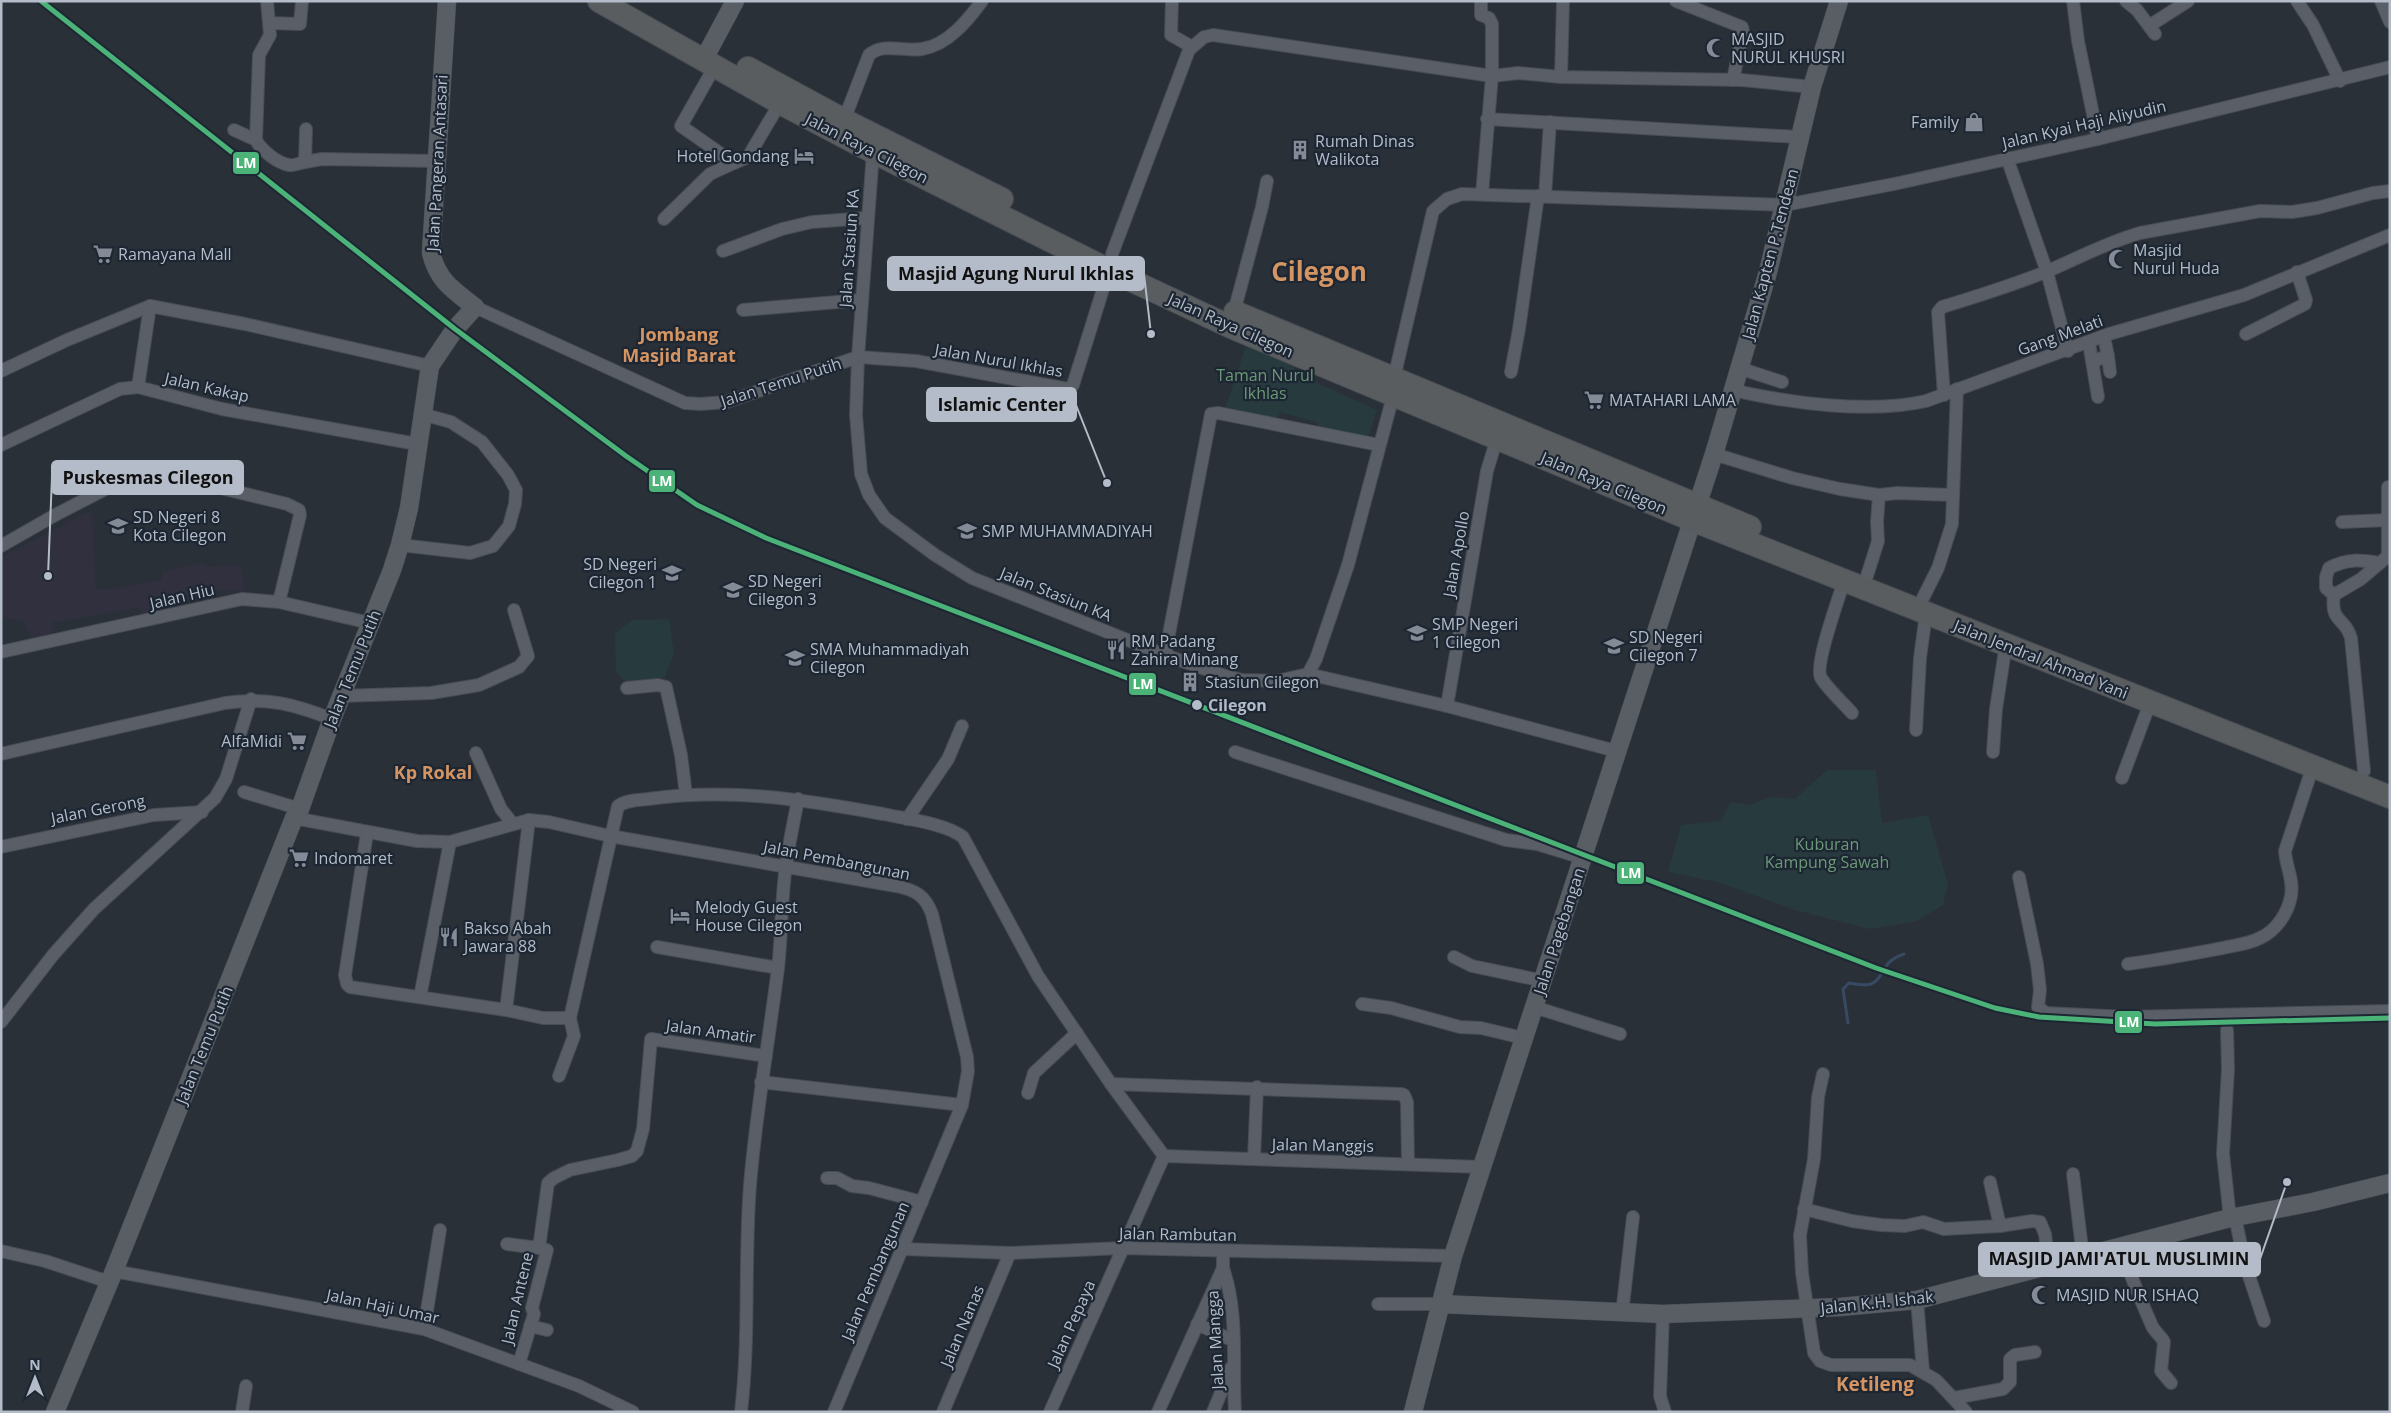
<svg xmlns="http://www.w3.org/2000/svg" width="2391" height="1413" viewBox="0 0 2391 1413" font-family="'Open Sans',sans-serif">
	<style>
		.medical { fill: #31303e }
		.green { fill: #273a3e }
		.lines { fill: none; stroke-linecap: round; stroke-linejoin: round }
		.stream { stroke: #384963; stroke-width: 3 }
		.street-casing { stroke: #484c53; stroke-width: 14 }
		.secondary-casing { stroke: #484c53; stroke-width: 19 }
		.highway-casing { stroke: #474c53; stroke-width: 24 }
		.street { stroke: #5a5e66; stroke-width: 12 }
		.secondary { stroke: #595d64; stroke-width: 18 }
		.highway { stroke: #5a5d60; stroke-width: 22 }
		.rail-1-casing { stroke: #1d2633; stroke-width: 9 }
		.rail-1 { stroke: #4bb278; stroke-width: 5 }
		.stop-dot { fill: #b4bcc9; stroke: #1d2633; stroke-width: 2 }
		.labels { text-anchor: middle; stroke-width: 4.5; stroke-linejoin: round; paint-order: stroke }
		.poi-label { font-size: 16px; fill: #b4bcc9; stroke: #1d2633; text-anchor: start }
		.street-label { font-size: 16px; fill: #b4bcc9; stroke: #1d2633 }
		.park-label { font-size: 16px; fill: #6b9a76; stroke: #1d2633 }
		.stop-label { font-size: 16px; font-weight: bold; fill: #b4bcc9; stroke: #1d2633; text-anchor: start }
		.neighbourhood-label { font-size: 18px; font-weight: bold; fill: #d59563; stroke: #1d2633 }
		.quarter-label { font-size: 19px; font-weight: bold; fill: #d59563; stroke: #1d2633 }
		.town-label { font-size: 26px; font-weight: bold; fill: #d59563; stroke: #1d2633 }
		.leader { fill: none; stroke: #b4bcc9; stroke-width: 2 }
		.callout-dot { fill: #b4bcc9; stroke: #1d2633; stroke-width: 2 }
		.callout { fill: #b4bcc9; stroke: #b4bcc9; stroke-width: 2 }
		.callout-label { font-size: 18px; text-anchor: middle; font-weight: bold; fill: #111 }
		.line-badge { stroke: #1d2633; stroke-width: 2 }
		.badge-label { font-size: 14px; text-anchor: middle; font-weight: bold; fill: #fff }
	</style>
	<rect width="100%" height="100%" fill="#2a3038"/>
	<path class="medical" d="M92 512 96 589H112L161 580 163 571 202 563 208 567 241 565 245 591 209 590 166 600 164 614 146 619 138 608 52 623 53 639 34 643 23 621 1 617V557L84 514Z"/>
	<g class="green">
		<path d="M1247 343 1297 362 1293 372 1377 410 1367 441 1319 430 1317 422 1280 412 1277 420 1225 409Z"/>
		<path d="M669 619 674 653 665 677 626 682 616 672 615 634 632 620Z"/>
		<path d="M1827 770H1876L1882 823 1928 815 1948 884 1943 905 1917 921 1870 929 1795 910 1718 882 1668 872 1681 825 1721 821 1731 802 1750 805 1770 797 1795 799Z"/>
	</g>
	<g class="lines">
		<path class="stream" d="M1848 1023 1843 989 1849 983C1856 984 1866 987 1873 983 1885 977 1880 962 1904 954"/>
		<defs>
			<g id="street">
				<path d="M267 1 270 35 259 55 256 140C261 150 277 163 289 165 294 166 300 163 305 162"/>
				<path d="M1172 1 1171 35 1192 47"/>
				<path d="M1481 1V15L1489 18 1492 24V76L1518 73 1561 77 1742 80 1812 87"/>
				<path d="M1676 1 1742 27 1743 31 1733 80"/>
				<path d="M2073 1 2078 41 2098 139"/>
				<path d="M2126 1 2137 10 2155 34"/>
				<path d="M2297 1 2313 25 2340 81"/>
				<path d="M2381 1 2390 22"/>
				<path d="M269 23 300 24 302 1"/>
				<path d="M2149 26 2188 1"/>
				<path d="M1561 77 1563 1"/>
				<path d="M1487 119 1799 137"/>
				<path d="M844 120 869 55C883 42 905 52 922 49 948 45 968 20 982 1"/>
				<path d="M306 129 305 162 322 159 435 161"/>
				<path d="M234 130 256 140"/>
				<path d="M873 152 858 357 856 415 861 474 869 495 885 518 935 555 972 578 1165 655 1222 675 1242 680 1277 681 1308 674 1316 659 1348 565 1393 396"/>
				<path d="M2007 158 2047 272 2068 351"/>
				<path d="M734 163 748 157 780 103"/>
				<path d="M1545 196 1550 122"/>
				<path d="M664 219 710 174 734 163 681 126 715 66"/>
				<path d="M723 251 782 229 812 222 867 218"/>
				<path d="M1112 254 1189 50 1204 37 1213 35 1492 76 1482 194"/>
				<path d="M475 307 685 403 701 404 726 402 858 357 916 361 1068 389 1073 385 1109 270"/>
				<path d="M743 310 861 300"/>
				<path d="M1234 312 1262 207 1267 181"/>
				<path d="M2246 334 2305 304 2306 300 2297 272"/>
				<path d="M2089 343 2098 397"/>
				<path d="M2108 356 2110 372"/>
				<path d="M2093 361 2108 356 2104 337"/>
				<path d="M1739 368 1782 382"/>
				<path d="M1 371 67 340 150 306 245 324 430 366"/>
				<path d="M1511 372 1519 329 1538 196"/>
				<path d="M1394 378 1433 211 1447 199 1462 194 1785 205 1894 184 2098 139 2390 67"/>
				<path d="M138 387 150 306"/>
				<path d="M1732 390C1789 403 1869 414 1926 401L2109 334 2244 295 2390 235"/>
				<path d="M1944 395 1938 312 1942 307C1978 296 2013 285 2048 271 2078 258 2108 242 2140 233L2260 211 2292 212 2317 208 2373 193 2390 191"/>
				<path d="M1 445 120 389 138 387 222 409 417 444"/>
				<path d="M1714 454 1792 478 1840 489 1879 495 1897 493 1952 495"/>
				<path d="M2342 522 2388 520"/>
				<path d="M400 545 470 553 493 546 509 526 515 504 516 490 508 475 482 442 451 422 422 414"/>
				<path d="M1 546 57 514 123 480 148 473 167 475 287 504 299 510 300 515 279 602"/>
				<path d="M1867 576 1878 541 1877 522 1879 495"/>
				<path d="M1844 581C1839 598 1814 665 1821 678 1829 690 1842 702 1852 713"/>
				<path d="M2334 595 2326 588V577L2329 568C2348 558 2360 560 2380 563"/>
				<path d="M1923 598 1938 568 1952 524 1957 389"/>
				<path d="M1 652 242 599 279 602 370 623"/>
				<path d="M1165 655 1211 414 1218 413 1379 445"/>
				<path d="M1308 674 1447 706 1616 751"/>
				<path d="M627 688 658 685 666 687 681 755 686 795"/>
				<path d="M341 696 431 693 479 685 519 667 528 656 514 610"/>
				<path d="M1447 706 1487 471 1497 438"/>
				<path d="M1916 730 1920 658 1926 614"/>
				<path d="M1235 752 1506 840 1537 844 1583 858"/>
				<path d="M1993 752 1996 709 2006 644"/>
				<path d="M476 753 501 809 513 824"/>
				<path d="M1 754 225 703C267 697 293 704 332 719"/>
				<path d="M2364 771 2351 638C2345 616 2330 624 2334 595L2361 579 2388 556V487"/>
				<path d="M2122 778 2150 703"/>
				<path d="M244 792 300 809"/>
				<path d="M294 818 417 841 450 842 529 820 549 822 610 836 896 886C915 890 925 895 932 914L967 1057 968 1071 962 1105 834 1412"/>
				<path d="M907 819 948 759 962 726"/>
				<path d="M367 833 345 975 347 984 350 987 506 1010 543 1018H570"/>
				<path d="M1 847 154 815 202 812"/>
				<path d="M2019 877 2037 964 2040 990 2038 1007 2046 1013 2126 1017 2390 1011"/>
				<path d="M657 947 778 968"/>
				<path d="M1454 957 1472 966 1544 981"/>
				<path d="M2128 964C2160 960 2191 954 2223 948 2235 945 2249 944 2260 938 2276 931 2288 913 2291 896 2294 880 2286 867 2285 851L2313 766"/>
				<path d="M420 997 450 842"/>
				<path d="M1362 1004 1391 1008 1460 1027 1481 1028 1523 1038"/>
				<path d="M1534 1007 1620 1034"/>
				<path d="M506 1010 529 820"/>
				<path d="M1 1022 53 955 94 909 215 798 226 779 251 699"/>
				<path d="M2227 1030 2228 1069 2223 1154 2230 1218"/>
				<path d="M1823 1074 1818 1097 1814 1159 1800 1235 1802 1273 1814 1353 1820 1361 1831 1365H1910L1936 1380 1966 1412"/>
				<path d="M559 1076 574 1036 570 1018 618 806C626 800 638 800 648 799 731 788 801 799 883 814 906 819 944 823 963 837L1038 976 1111 1084 1164 1156"/>
				<path d="M761 1082 962 1105"/>
				<path d="M1111 1084 1401 1094 1404 1095 1407 1102 1408 1163"/>
				<path d="M1028 1093 1034 1073 1077 1033"/>
				<path d="M1164 1156 1482 1167"/>
				<path d="M1254 1159 1257 1087"/>
				<path d="M2073 1174 2083 1257"/>
				<path d="M827 1178H837L852 1186 869 1188 922 1202"/>
				<path d="M1990 1182 2000 1226"/>
				<path d="M1804 1209 1852 1221 1881 1225 1905 1226 1923 1222 1944 1229 2000 1226 2032 1221 2040 1222 2045 1234 2049 1266"/>
				<path d="M2235 1217 2245 1264 2264 1321"/>
				<path d="M507 1244 539 1248"/>
				<path d="M2121 1246C2129 1274 2141 1300 2152 1326 2155 1332 2161 1336 2164 1342L2161 1371 2171 1383"/>
				<path d="M904 1249 1010 1253 1122 1248 1453 1256"/>
				<path d="M1 1251 45 1261 109 1282"/>
				<path d="M1223 1268C1239 1314 1232 1364 1235 1412"/>
				<path d="M114 1271 424 1329 579 1386 633 1412"/>
				<path d="M1917 1300 1923 1371"/>
				<path d="M1378 1304H1440"/>
				<path d="M1622 1314 1633 1217"/>
				<path d="M1663 1314 1660 1396 1665 1412"/>
				<path d="M1197 1324 1234 1341"/>
				<path d="M530 1326 547 1330"/>
				<path d="M424 1329 440 1230"/>
				<path d="M519 1364 534 1314 532 1308 547 1250 539 1248 548 1183 554 1178 570 1170 618 1160 632 1156 637 1151 643 1129 651 1039 766 1056"/>
				<path d="M1954 1398 2003 1389 2010 1382V1359L2015 1355 2035 1352"/>
				<path d="M242 1412 246 1386"/>
				<path d="M741 1412C750 1336 744 1261 750 1185 756 1112 769 1040 778 968 782 934 781 899 786 866 789 843 794 821 798 799"/>
				<path d="M943 1412 1010 1253"/>
				<path d="M1050 1412 1164 1156"/>
				<path d="M1158 1412 1223 1268V1252"/>
				<path d="M1213 1412 1231 1368"/>
			</g>
			<g id="secondary">
				<path d="M704 59 735 1"/>
				<path d="M1440 1304 1663 1314 1840 1307 1917 1300 2230 1218 2313 1202 2390 1183"/>
				<path d="M55 1412 114 1271 294 818 300 809 332 719 392 570 400 545 409 508 430 366 455 329 475 307C453 290 438 281 431 253L447 1"/>
				<path d="M1413 1412 1453 1256 1714 454 1768 272 1812 87 1839 1"/>
			</g>
			<g id="highway">
				<path d="M599 1 780 103 873 152 1109 270 1233 328 1692 520 2390 797"/>
				<path d="M748 68 844 120 1002 199"/>
				<path d="M1235 312 1750 527"/>
			</g>
		</defs>
		<use href="#street" class="street-casing"/>
		<use href="#secondary" class="secondary-casing"/>
		<use href="#highway" class="highway-casing"/>
		<use href="#street" class="street"/>
		<use href="#secondary" class="secondary"/>
		<use href="#highway" class="highway"/>
		<defs>
			<path id="rail-1" d="M41 1 455 329 626 456 697 505 766 538 1876 968 1995 1008 2039 1017 2155 1024 2390 1018"/>
		</defs>
		<use href="#rail-1" class="rail-1-casing"/>
		<use href="#rail-1" class="rail-1"/>
	</g>
	<defs>
		<symbol id="mosque-bare" viewBox="-9 -9 18 18"><path d="M3.5-4.9A6 6 0 1 0 3.5 4.9A5 5 0 1 1 3.5-4.9Z" fill="#848b96" stroke="#1d2633" stroke-width="2.5" paint-order="stroke"/></symbol>
		<symbol id="shop-bare" viewBox="-9 -9 18 18"><path d="M-5-2.5h2.3a2.7 3.5 0 0 1 5.4 0H5L5.5 6h-11ZM-1.5-2.5h3a1.5 2.3 0 0 0-3 0Z" fill="#848b96" stroke="#1d2633" stroke-width="2.5" paint-order="stroke"/></symbol>
		<symbol id="building-bare" viewBox="-9 -9 18 18"><path d="M-4-6H4V6H1V3H-1V6H-4ZM-2.5-4.3h1.7v1.8h-1.7ZM.8-4.3h1.7v1.8H.8ZM-2.5-1h1.7V.8h-1.7ZM.8-1h1.7V.8H.8Z" fill="#848b96" stroke="#1d2633" stroke-width="2.5" paint-order="stroke"/></symbol>
		<symbol id="hotel-bare" viewBox="-9 -9 18 18"><path d="M-6-4.5h1.5V1H6V5H4.5V3h-9V5H-6ZM-4 0a1.8 1.8 0 1 1 3.6 0ZM.5 0V-2.5h3Q6-2.5 6 0Z" fill="#848b96" stroke="#1d2633" stroke-width="2.5" paint-order="stroke"/></symbol>
		<symbol id="supermarket-bare" viewBox="-9 -9 18 18"><path d="M-6-5.5h2.5l.6 2H6L4.5 2H-2.5L-4.4-4H-6ZM-1.5 3.2a1.3 1.3 0 1 0 .1 0ZM3 3.2a1.3 1.3 0 1 0 .1 0Z" fill="#848b96" stroke="#1d2633" stroke-width="2.5" paint-order="stroke"/></symbol>
		<symbol id="school-bare" viewBox="-9 -9 18 18"><path d="M0-5L7-2L0 1L-7-2ZM-4 1L0 2.5L4 1V4Q0 6-4 4Z" fill="#848b96" stroke="#1d2633" stroke-width="2.5" paint-order="stroke"/></symbol>
		<symbol id="restaurant-bare" viewBox="-9 -9 18 18"><path d="M-5-6h1v4h1v-4h1v4h1v-4h1v5L-1.5 .5V6h-2V.5L-5-1ZM5-6V6H3V1.5H1.5Q1.5-4 5-6Z" fill="#848b96" stroke="#1d2633" stroke-width="2.5" paint-order="stroke"/></symbol>
	</defs>
	<g fill-rule="evenodd">
		<use href="#mosque-bare" x="1702" y="34" width="28" height="28"/>
		<use href="#shop-bare" x="1960" y="108" width="28" height="28"/>
		<use href="#building-bare" x="1286" y="136" width="28" height="28"/>
		<use href="#hotel-bare" x="790" y="142" width="28" height="28"/>
		<use href="#supermarket-bare" x="89" y="240" width="28" height="28"/>
		<use href="#mosque-bare" x="2104" y="245" width="28" height="28"/>
		<use href="#supermarket-bare" x="1580" y="386" width="28" height="28"/>
		<use href="#school-bare" x="104" y="512" width="28" height="28"/>
		<use href="#school-bare" x="953" y="517" width="28" height="28"/>
		<use href="#school-bare" x="658" y="559" width="28" height="28"/>
		<use href="#school-bare" x="719" y="576" width="28" height="28"/>
		<use href="#school-bare" x="1403" y="619" width="28" height="28"/>
		<use href="#school-bare" x="1600" y="632" width="28" height="28"/>
		<use href="#restaurant-bare" x="1102" y="636" width="28" height="28"/>
		<use href="#school-bare" x="781" y="644" width="28" height="28"/>
		<use href="#building-bare" x="1176" y="668" width="28" height="28"/>
		<use href="#supermarket-bare" x="283" y="727" width="28" height="28"/>
		<use href="#supermarket-bare" x="285" y="844" width="28" height="28"/>
		<use href="#hotel-bare" x="666" y="902" width="28" height="28"/>
		<use href="#restaurant-bare" x="435" y="923" width="28" height="28"/>
		<use href="#mosque-bare" x="2027" y="1281" width="28" height="28"/>
	</g>
	<circle class="stop-dot" cx="1197" cy="705" r="6"/>
	<g class="labels">
		<g class="poi-label">
			<text x="1731" y="45">MASJID<tspan x="1731" dy="18">NURUL KHUSRI</tspan></text>
			<text x="1959" y="128" text-anchor="end">Family</text>
			<text x="1315" y="147">Rumah Dinas<tspan x="1315" dy="18">Walikota</tspan></text>
			<text x="789" y="162" text-anchor="end">Hotel Gondang</text>
			<text x="2133" y="256">Masjid<tspan x="2133" dy="18">Nurul Huda</tspan></text>
			<text x="118" y="260">Ramayana Mall</text>
			<text x="1609" y="406">MATAHARI LAMA</text>
			<text x="133" y="523">SD Negeri 8<tspan x="133" dy="18">Kota Cilegon</tspan></text>
			<text x="982" y="537">SMP MUHAMMADIYAH</text>
			<text x="657" y="570" text-anchor="end">SD Negeri<tspan x="657" dy="18">Cilegon 1</tspan></text>
			<text x="748" y="587">SD Negeri<tspan x="748" dy="18">Cilegon 3</tspan></text>
			<text x="1432" y="630">SMP Negeri<tspan x="1432" dy="18">1 Cilegon</tspan></text>
			<text x="1629" y="643">SD Negeri<tspan x="1629" dy="18">Cilegon 7</tspan></text>
			<text x="1131" y="647">RM Padang<tspan x="1131" dy="18">Zahira Minang</tspan></text>
			<text x="810" y="655">SMA Muhammadiyah<tspan x="810" dy="18">Cilegon</tspan></text>
			<text x="1205" y="688">Stasiun Cilegon</text>
			<text x="282" y="747" text-anchor="end">AlfaMidi</text>
			<text x="314" y="864">Indomaret</text>
			<text x="695" y="913">Melody Guest<tspan x="695" dy="18">House Cilegon</tspan></text>
			<text x="464" y="934">Bakso Abah<tspan x="464" dy="18">Jawara 88</tspan></text>
			<text x="2056" y="1301">MASJID NUR ISHAQ</text>
		</g>
		<g class="street-label">
			<text transform="translate(2084 124) rotate(-13)" y="6">Jalan Kyai Haji Aliyudin</text>
			<text transform="translate(867 148) rotate(27)" y="6">Jalan Raya Cilegon</text>
			<text transform="translate(437 163) rotate(-87)" y="6">Jalan Pangeran Antasari</text>
			<text transform="translate(849 248) rotate(-86)" y="6">Jalan Stasiun KA</text>
			<text transform="translate(1770 254) rotate(-75)" y="6">Jalan Kapten P.Tendean</text>
			<text transform="translate(1231 325) rotate(24)" y="6">Jalan Raya Cilegon</text>
			<text transform="translate(2060 335) rotate(-20)" y="6">Gang Melati</text>
			<text transform="translate(999 360) rotate(10)" y="6">Jalan Nurul Ikhlas</text>
			<text transform="translate(781 382) rotate(-18)" y="6">Jalan Temu Putih</text>
			<text transform="translate(207 387) rotate(13)" y="6">Jalan Kakap</text>
			<text transform="translate(1604 483) rotate(23)" y="6">Jalan Raya Cilegon</text>
			<text transform="translate(1456 554) rotate(-80)" y="6">Jalan Apollo</text>
			<text transform="translate(1056 594) rotate(22)" y="6">Jalan Stasiun KA</text>
			<text transform="translate(182 596) rotate(-13)" y="6">Jalan Hiu</text>
			<text transform="translate(2041 659) rotate(22)" y="6">Jalan Jendral Ahmad Yani</text>
			<text transform="translate(352 669) rotate(-68)" y="6">Jalan Temu Putih</text>
			<text transform="translate(98 809) rotate(-11)" y="6">Jalan Gerong</text>
			<text transform="translate(837 860) rotate(11)" y="6">Jalan Pembangunan</text>
			<text transform="translate(1559 931) rotate(-72)" y="6">Jalan Pagebangan</text>
			<text transform="translate(711 1031) rotate(8)" y="6">Jalan Amatir</text>
			<text transform="translate(204 1045) rotate(-68)" y="6">Jalan Temu Putih</text>
			<text transform="translate(1323 1145) rotate(1)" y="6">Jalan Manggis</text>
			<text transform="translate(1178 1234) rotate(1)" y="6">Jalan Rambutan</text>
			<text transform="translate(875 1271) rotate(-67)" y="6">Jalan Pembangunan</text>
			<text transform="translate(517 1298) rotate(-77)" y="6">Jalan Antene</text>
			<text transform="translate(1877 1302) rotate(-6)" y="6">Jalan K.H. Ishak</text>
			<text transform="translate(383 1306) rotate(12)" y="6">Jalan Haji Umar</text>
			<text transform="translate(1071 1324) rotate(-66)" y="6">Jalan Pepaya</text>
			<text transform="translate(962 1326) rotate(-67)" y="6">Jalan Nanas</text>
			<text transform="translate(1215 1340) rotate(-93)" y="6">Jalan Mangga</text>
		</g>
		<g class="park-label">
			<text x="1265" y="381">Taman Nurul<tspan x="1265" dy="18">Ikhlas</tspan></text>
			<text x="1827" y="850">Kuburan<tspan x="1827" dy="18">Kampung Sawah</tspan></text>
		</g>
		<g class="stop-label">
			<text x="1208" y="711">Cilegon</text>
		</g>
		<g class="neighbourhood-label">
			<text x="679" y="341">Jombang<tspan x="679" dy="21">Masjid Barat</tspan></text>
			<text x="433" y="779">Kp Rokal</text>
		</g>
		<g class="quarter-label">
			<text x="1875" y="1391">Ketileng</text>
		</g>
		<g class="town-label">
			<text x="1319" y="281">Cilegon</text>
		</g>
	</g>
	<path class="leader" d="M1151 334L1144 274M1107 483L1076 405M48 576L52 477M2287 1182L2260 1259"/>
	<g class="callout-dot">
		<circle cx="1151" cy="334" r="5"/>
		<circle cx="1107" cy="483" r="5"/>
		<circle cx="48" cy="576" r="5"/>
		<circle cx="2287" cy="1182" r="5"/>
	</g>
	<g class="callout">
		<rect x="888" y="257" width="256" height="33" rx="5"/>
		<rect x="927" y="388" width="149" height="33" rx="5"/>
		<rect x="52" y="461" width="191" height="33" rx="5"/>
		<rect x="1979" y="1243" width="281" height="33" rx="5"/>
	</g>
	<g class="callout-label">
		<text x="1016" y="280">Masjid Agung Nurul Ikhlas</text>
		<text x="1002" y="411">Islamic Center</text>
		<text x="148" y="484">Puskesmas Cilegon</text>
		<text x="2119" y="1265">MASJID JAMI'ATUL MUSLIMIN</text>
	</g>
	<g class="line-badge">
		<rect x="232" y="151" width="28" height="24" rx="5" fill="#4bb278"/>
		<rect x="648" y="469" width="28" height="24" rx="5" fill="#4bb278"/>
		<rect x="1128" y="672" width="29" height="24" rx="5" fill="#4bb278"/>
		<rect x="1616" y="861" width="29" height="24" rx="5" fill="#4bb278"/>
		<rect x="2114" y="1010" width="29" height="24" rx="5" fill="#4bb278"/>
	</g>
	<g class="badge-label">
		<text x="246" y="168">LM</text>
		<text x="662" y="486">LM</text>
		<text x="1143" y="689">LM</text>
		<text x="1631" y="878">LM</text>
		<text x="2129" y="1027">LM</text>
	</g>
	<rect width="2391" height="1413" fill="none" stroke="#b4bcc9" stroke-width="5"/>
	<g transform="translate(35 1378)" stroke="#1d2633" stroke-width="4" paint-order="stroke">
	<path d="M0-4L9 19L0 12L-9 19Z" fill="#b4bcc9"/>
	<text y="-8" font-size="14" font-weight="bold" text-anchor="middle" fill="#b4bcc9">N</text>
	</g>
</svg>
